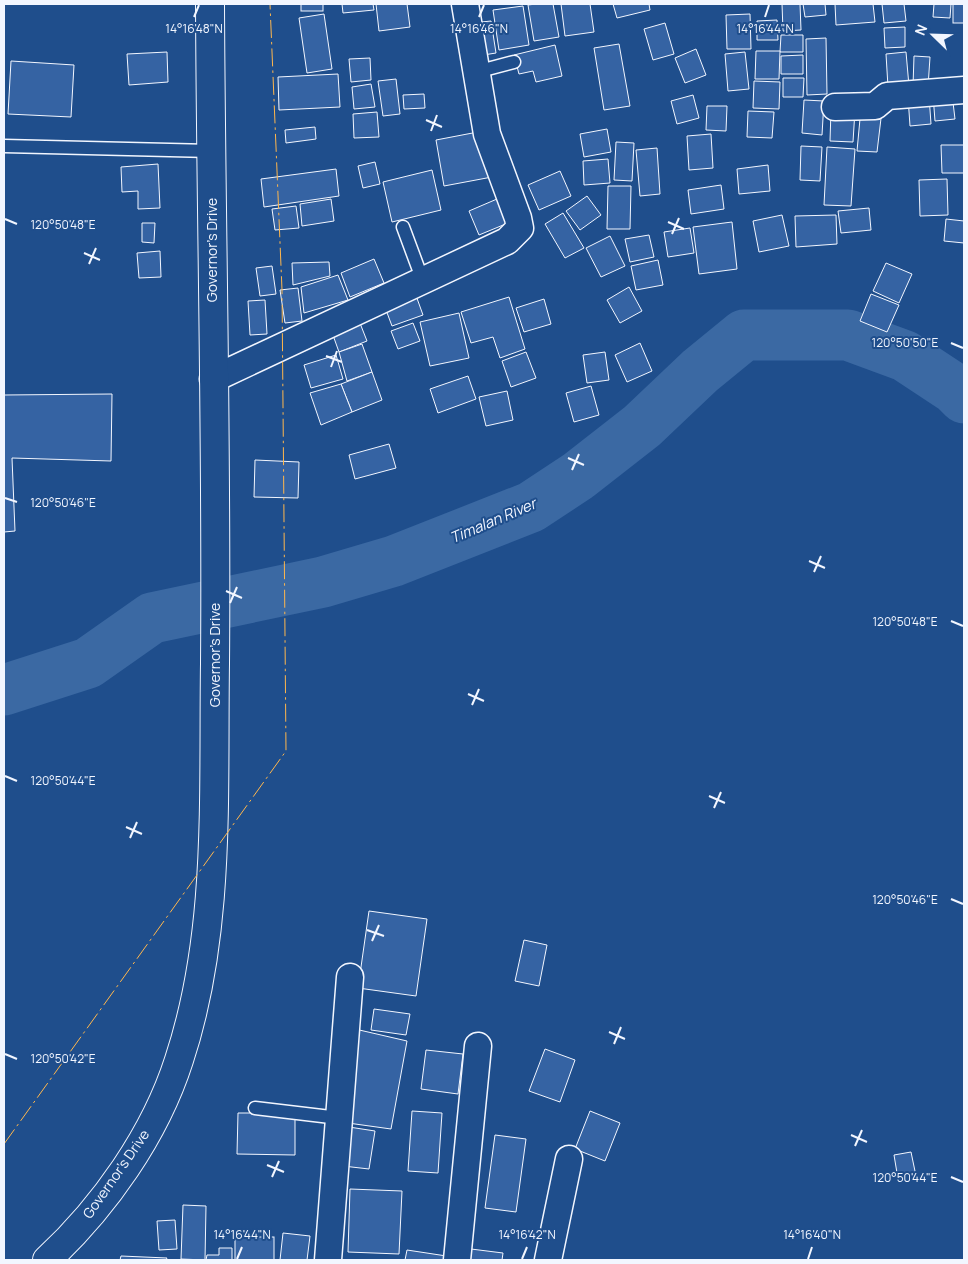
<svg xmlns="http://www.w3.org/2000/svg" width="968" height="1264" viewBox="0 0 968 1264" font-family="Manrope,sans-serif">
	<style>
		.lines { fill: none; stroke-linecap: round; stroke-linejoin: round }
		.river { stroke: #3b69a3; stroke-width: 51 }
		.building { fill: #3563a3; stroke: #f2f6ff }
		.service-casing { stroke: #f2f6ff; stroke-width: 15 }
		.minor-casing { stroke: #f2f6ff; stroke-width: 29 }
		.primary-casing { stroke: #f2f6ff; stroke-width: 30 }
		.service { stroke: #1f4e8c; stroke-width: 12 }
		.minor { stroke: #1f4e8c; stroke-width: 26 }
		.primary { stroke: #1f4e8c; stroke-width: 28 }
		.power { stroke: #ffb74d; stroke-width: 1; stroke-dasharray: 18 4 2.5 4; stroke-linecap: butt }
		.ticks { fill: none; stroke: #f2f6ff; stroke-width: 2 }
		.labels { text-anchor: middle; stroke-width: 4; stroke-linejoin: round; paint-order: stroke }
		.street-label { font-size: 14px; fill: #f2f6ff; stroke: #1f4e8c }
		.water-label { font-size: 15px; font-style: italic; fill: #f2f6ff; stroke: #1f4e8c }
		.ticks-label { font-size: 12px; text-anchor: middle; fill: #f2f6ff; stroke: #1f4e8c; stroke-width: 4; stroke-linejoin: round; paint-order: stroke }
	</style>
	<rect width="100%" height="100%" fill="#1f4e8c"/>
	<g class="lines">
		<path class="river" d="M4 690 88 663 152 618 323 582 394 561 531 507 578 476 642 426 700 371 744 335H848L905 356 955 389 964 398"/>
	</g>
	<g class="building">
		<rect x="301" y="4" width="22" height="7"/>
		<path d="M342 4H373L374 10 343 13Z"/>
		<path d="M376 4H407L410 27 379 31Z"/>
		<path d="M536 4H553L559 37 534 41 528 5Z"/>
		<path d="M561 4H590L594 32 565 36Z"/>
		<path d="M613 4H649L650 10 617 18Z"/>
		<path d="M782 4H800L801 30 783 31Z"/>
		<path d="M803 4H825L826 15 805 17Z"/>
		<path d="M835 4H873L875 22 836 25Z"/>
		<path d="M882 4H904L906 21 884 23Z"/>
		<path d="M934 4H951L950 18 933 17Z"/>
		<rect x="953" y="4" width="11" height="19"/>
		<path d="M523 6 529 45 499 50 493 10Z"/>
		<path d="M324 14 332 69 307 73 299 18Z"/>
		<path d="M750 14 751 49H727L726 15Z"/>
		<path d="M777 20 778 40H757V21Z"/>
		<path d="M491 21 496 53 477 56 472 23Z"/>
		<path d="M665 23 674 54 653 60 644 29Z"/>
		<path d="M905 27V47L885 48 884 28Z"/>
		<path d="M781 35H803V52H780Z"/>
		<path d="M826 38 827 94 807 95 806 39Z"/>
		<path d="M619 44 630 106 604 110 594 48Z"/>
		<path d="M555 45 562 76 536 82 533 71 519 74 514 55Z"/>
		<path d="M696 49 706 75 685 83 675 58Z"/>
		<path d="M756 51H780L779 79H755Z"/>
		<path d="M167 52 168 82 129 85 127 54Z"/>
		<path d="M745 52 749 89 728 91 725 54Z"/>
		<path d="M906 52 909 86 888 87 886 54Z"/>
		<path d="M803 55V74H781V56Z"/>
		<path d="M914 56 930 57 928 87 913 86Z"/>
		<path d="M370 58 371 80 351 82 349 59Z"/>
		<path d="M11 61 74 65 71 117 8 114Z"/>
		<path d="M338 74 340 107 279 110 278 77Z"/>
		<path d="M783 78H804L803 97H783Z"/>
		<path d="M396 79 400 114 383 116 378 81Z"/>
		<path d="M754 81 780 82 779 109 753 108Z"/>
		<path d="M371 84 375 107 354 109 352 87Z"/>
		<path d="M424 94 425 108 404 109 403 95Z"/>
		<path d="M952 94 955 119 935 121 933 95Z"/>
		<path d="M693 95 699 118 677 124 671 101Z"/>
		<path d="M929 96 931 124 910 126 908 97Z"/>
		<path d="M804 100 824 101 822 135 802 133Z"/>
		<path d="M707 106H727L726 131 706 130Z"/>
		<path d="M861 108 882 110 877 152 857 151Z"/>
		<path d="M831 110H855L853 142 830 141Z"/>
		<path d="M748 111 774 112 772 138 747 137Z"/>
		<path d="M377 112 379 137 354 138 353 114Z"/>
		<path d="M315 127 316 139 286 143 285 130Z"/>
		<path d="M607 129 611 152 584 157 580 134Z"/>
		<path d="M483 131 492 177 444 186 436 140Z"/>
		<path d="M711 134 713 168 689 170 687 136Z"/>
		<path d="M616 142 634 143 632 181 614 180Z"/>
		<path d="M941 145H964V173H942Z"/>
		<path d="M801 146 822 147 820 181 800 180Z"/>
		<path d="M827 147 855 149 851 206 824 205Z"/>
		<path d="M657 148 660 194 640 196 636 150Z"/>
		<path d="M608 159 610 183 584 185 583 161Z"/>
		<path d="M375 162 380 184 363 188 358 166Z"/>
		<path d="M158 164 160 208 138 209V191L122 192 121 167Z"/>
		<path d="M768 165 770 191 739 194 737 169Z"/>
		<path d="M336 169 339 196 264 207 261 179Z"/>
		<path d="M432 170 441 210 392 222 383 182Z"/>
		<path d="M560 171 571 196 539 210 528 185Z"/>
		<path d="M947 179 948 215 920 216 919 180Z"/>
		<path d="M721 185 724 209 691 214 688 190Z"/>
		<path d="M608 186H631L630 229H607Z"/>
		<path d="M587 196 601 215 580 230 566 211Z"/>
		<path d="M331 199 334 221 302 226 300 204Z"/>
		<path d="M497 199 508 223 479 235 469 211Z"/>
		<path d="M296 206 299 228 275 230 272 209Z"/>
		<path d="M869 208 871 230 841 233 838 211Z"/>
		<path d="M563 213 584 248 565 258 545 224Z"/>
		<path d="M782 215 789 246 759 252 753 221Z"/>
		<path d="M836 215 837 244 796 247 795 216Z"/>
		<path d="M946 219 964 221V243L944 241Z"/>
		<path d="M732 222 737 269 699 274 693 227Z"/>
		<path d="M142 223H155L154 243 142 242Z"/>
		<path d="M690 228 694 253 668 257 664 232Z"/>
		<path d="M649 235 654 257 630 262 625 239Z"/>
		<path d="M610 236 625 266 601 277 586 248Z"/>
		<path d="M160 251 161 277 139 278 137 253Z"/>
		<path d="M374 259 384 283 350 297 341 273Z"/>
		<path d="M658 260 663 285 636 290 631 266Z"/>
		<path d="M329 262 330 276 293 285 292 263Z"/>
		<path d="M886 263 912 274 899 303 873 291Z"/>
		<path d="M272 266 276 294 260 296 256 268Z"/>
		<path d="M338 275 348 300 304 313 301 287Z"/>
		<path d="M629 287 642 311 620 323 607 300Z"/>
		<path d="M298 288 302 321 285 323 280 290Z"/>
		<path d="M414 290 423 315 392 326 383 302Z"/>
		<path d="M871 294 899 305 887 332 860 321Z"/>
		<path d="M509 297 525 349 500 358 493 337 471 343 461 312Z"/>
		<path d="M544 299 551 324 524 332 516 308Z"/>
		<path d="M265 300 267 334 250 335 248 301Z"/>
		<path d="M356 313 367 341 339 352 329 324Z"/>
		<path d="M459 313 469 358 430 366 420 322Z"/>
		<path d="M413 323 420 341 398 349 391 331Z"/>
		<path d="M640 343 652 371 627 382 615 355Z"/>
		<path d="M362 344 372 372 347 381 339 352Z"/>
		<path d="M526 352 536 378 511 387 502 361Z"/>
		<path d="M605 352 609 380 587 383 583 355Z"/>
		<path d="M336 355 343 379 311 388 304 365Z"/>
		<path d="M372 372 382 400 352 412 341 384Z"/>
		<path d="M468 376 476 399 438 413 430 389Z"/>
		<path d="M341 384 352 412 321 425 310 393Z"/>
		<path d="M591 386 599 415 574 422 566 393Z"/>
		<path d="M507 391 513 420 486 426 479 397Z"/>
		<path d="M112 394 111 461 12 458 15 531 4 532V395Z"/>
		<path d="M389 444 396 468 355 479 349 455Z"/>
		<path d="M255 460 299 462 298 498 254 497Z"/>
		<path d="M369 911 427 919 416 996 358 988Z"/>
		<path d="M524 940 547 945 539 986 515 981Z"/>
		<path d="M374 1009 410 1014 406 1035 371 1030Z"/>
		<path d="M355 1029 407 1041 391 1129 348 1123Z"/>
		<path d="M545 1049 575 1060 560 1102 529 1091Z"/>
		<path d="M426 1050 463 1054 458 1094 421 1089Z"/>
		<path d="M412 1111 442 1113 438 1173 408 1171Z"/>
		<path d="M590 1111 620 1123 605 1161 575 1149Z"/>
		<path d="M238 1113H295V1155L237 1154Z"/>
		<path d="M349 1127 375 1131 369 1169 343 1166Z"/>
		<path d="M495 1135 526 1139 516 1212 485 1208Z"/>
		<path d="M911 1152 916 1176 898 1179 894 1155Z"/>
		<path d="M350 1189 402 1191 399 1254 348 1252Z"/>
		<path d="M183 1205 206 1206 205 1260 181 1259Z"/>
		<path d="M175 1220 177 1249 159 1250 157 1221Z"/>
		<path d="M283 1233 310 1236 307 1260H280Z"/>
		<rect x="235" y="1237" width="39" height="23"/>
		<path d="M219 1248H232V1260H206L207 1255H219Z"/>
		<path d="M463 1248 503 1253 502 1260H461Z"/>
		<path d="M407 1250 453 1257V1260H405Z"/>
		<path d="M121 1256 167 1258 166 1260H120Z"/>
	</g>
	<g class="lines">
		<defs>
			<g id="service">
				<path d="M476 72 514 62"/>
				<path d="M4 146 211 151"/>
				<path d="M403 227 423 281"/>
				<path d="M255 1108 339 1118"/>
			</g>
			<g id="minor">
				<path d="M835 107 875 106 887 96 964 90"/>
				<path d="M213 379 507 241 520 228 518 218 487 134 465 4"/>
				<path d="M328 1260 350 977"/>
				<path d="M457 1260 478 1046"/>
				<path d="M548 1260 569 1159"/>
			</g>
			<path id="primary" d="M47 1260C104 1207 155 1135 179 1060 221 933 213 797 215 664 217 444 211 224 210 4"/>
		</defs>
		<use href="#service" class="service-casing"/>
		<use href="#minor" class="minor-casing"/>
		<use href="#primary" class="primary-casing"/>
		<use href="#service" class="service"/>
		<use href="#minor" class="minor"/>
		<use href="#primary" class="primary"/>
		<path class="power" d="M4 1144 286 751 282 290 270 4"/>
	</g>
	<path class="ticks" d="M194 17 199 5M479 17 484 5M765 17 769 5M426 120 442 127M431 131 437 115M5 219 17 224M668 222 684 229M672 234 679 218M84 253 100 260M89 264 96 248M951 343 963 348M326 356 342 362M331 367 337 351M568 458 584 465M572 470 579 454M5 498 17 502M809 561 825 568M814 572 821 556M226 591 242 598M230 603 237 587M951 621 963 626M468 694 484 701M472 705 479 689M5 776 17 781M709 796 725 803M714 808 721 792M126 827 142 834M130 838 137 822M951 899 963 904M367 930 384 936M372 941 379 925M609 1032 625 1039M614 1044 621 1027M5 1054 17 1059M851 1135 867 1142M855 1146 862 1130M267 1165 284 1172M272 1177 279 1161M951 1177 963 1182M237 1259 242 1247M522 1259 527 1247M808 1259 812 1247"/>
	<g class="labels">
		<g class="street-label">
			<text transform="translate(212 250) rotate(-90)" y="5">Governor's Drive</text>
			<text transform="translate(215 655) rotate(-90)" y="5">Governor's Drive</text>
			<text transform="translate(116 1174) rotate(-55)" y="5">Governor's Drive</text>
		</g>
		<g class="water-label">
			<text transform="translate(493 521) rotate(-23)" y="5">Timalan River</text>
		</g>
	</g>
	<g class="ticks-label">
		<text x="194" y="33">14°16'48"N</text>
		<text x="479" y="33">14°16'46"N</text>
		<text x="765" y="33">14°16'44"N</text>
		<text x="63" y="229">120°50'48"E</text>
		<text x="905" y="347">120°50'50"E</text>
		<text x="63" y="507">120°50'46"E</text>
		<text x="905" y="626">120°50'48"E</text>
		<text x="63" y="785">120°50'44"E</text>
		<text x="905" y="904">120°50'46"E</text>
		<text x="63" y="1063">120°50'42"E</text>
		<text x="905" y="1182">120°50'44"E</text>
		<text x="242" y="1239">14°16'44"N</text>
		<text x="527" y="1239">14°16'42"N</text>
		<text x="812" y="1239">14°16'40"N</text>
	</g>
	<rect width="968" height="1264" fill="none" stroke="#f2f6ff" stroke-width="10"/>
	<g transform="translate(933 35) rotate(293)" stroke="#1f4e8c" stroke-width="4" paint-order="stroke">
	<path d="M0-4L9 19L0 12L-9 19Z" fill="#f2f6ff"/>
	<text y="-8" font-size="14" font-weight="bold" text-anchor="middle" fill="#f2f6ff">N</text>
	</g>
</svg>
